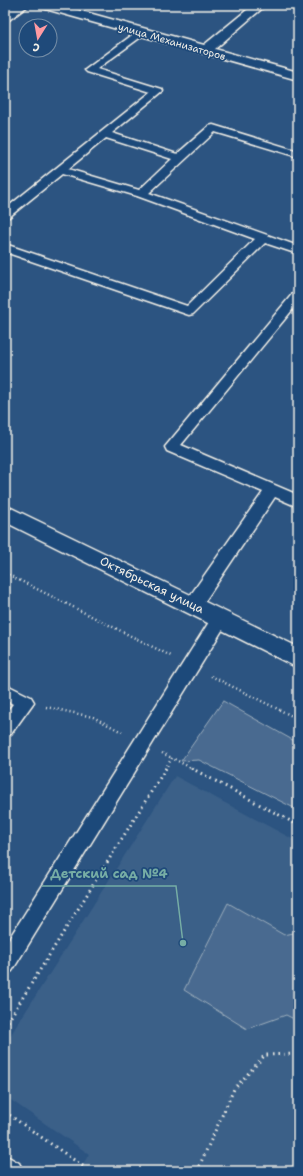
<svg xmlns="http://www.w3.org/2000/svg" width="303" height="1176" viewBox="0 0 303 1176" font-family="'Shantell Sans',sans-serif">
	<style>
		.built { fill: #3b6088 }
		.green { fill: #496b90; stroke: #9eaebc }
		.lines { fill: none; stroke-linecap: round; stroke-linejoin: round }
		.lane-casing { stroke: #f4f1e8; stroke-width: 3 }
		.street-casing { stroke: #f4f1e8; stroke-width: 3 }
		.secondary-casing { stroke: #f4f1e8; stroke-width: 3 }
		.path-far1 { stroke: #f4f1e8; stroke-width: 2.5; stroke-dasharray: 1 3; stroke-linecap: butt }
		.path { stroke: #f4f1e8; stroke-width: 3; stroke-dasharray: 1.5 4; stroke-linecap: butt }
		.lane { fill: #1f4a7a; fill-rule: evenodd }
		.street { fill: #1f4a7a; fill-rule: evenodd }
		.secondary { fill: #1f4a7a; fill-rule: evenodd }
		.labels { text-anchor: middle; stroke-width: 3.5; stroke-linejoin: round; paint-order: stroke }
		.far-street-label { font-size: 10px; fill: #f4f1e8; stroke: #1f4a7a }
		.street-label { font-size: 12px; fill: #f4f1e8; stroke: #1f4a7a }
		.leader { fill: none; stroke: #76ada5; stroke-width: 1.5 }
		.callout-dot { fill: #76ada5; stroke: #1f4a7a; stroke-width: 1.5 }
		.callout-label { font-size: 13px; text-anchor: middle; font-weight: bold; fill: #76ada5; stroke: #1f4a7a; stroke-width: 3.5; stroke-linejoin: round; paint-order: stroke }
	</style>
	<rect width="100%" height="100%" fill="#2c5481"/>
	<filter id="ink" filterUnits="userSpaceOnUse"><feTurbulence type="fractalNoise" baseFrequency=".025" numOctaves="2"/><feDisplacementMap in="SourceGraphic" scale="8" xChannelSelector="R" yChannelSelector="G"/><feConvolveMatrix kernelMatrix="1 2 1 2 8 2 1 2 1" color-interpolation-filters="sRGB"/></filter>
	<g filter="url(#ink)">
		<path class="built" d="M175 776 298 842V1171H79L89 1154 5 1096V1044Z"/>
		<g class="green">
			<path d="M223 701 298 743V810L199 760 181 761Z"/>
			<path d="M228 903 284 935 298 932V1021L286 1015 247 1029 184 990Z"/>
		</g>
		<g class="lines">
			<defs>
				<g id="lane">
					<path d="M142 29 147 32 145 34 97 69 162 89 163 91 112 133 177 154 209 126 213 125 298 151V157L215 132 149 193 298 246V254L265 243 193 314 189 315 5 252V244L187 306 255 239 137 196 62 174 9 217 5 218V209L151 92 87 72 85 70 139 30ZM106 138 172 159 139 190 68 169Z"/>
					<path d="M298 291V303L181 445 298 495V507L275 497 199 610 193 612 187 610 185 605 187 600 263 492 167 451 165 447 294 292Z"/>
					<path d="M220 612 226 614 228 619 226 624 12 971 5 974V945L214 614Z"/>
					<path d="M5 684 31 697 34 702 11 734 5 736V714L13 704 5 700Z"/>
					<path d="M5 1155 19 1163 23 1171H5Z"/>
				</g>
				<g id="street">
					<path d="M15 5H29L9 20 5 21V11Z"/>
					<path d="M40 5H60L204 45 253 5H266L215 49 298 72V80L42 8Z"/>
				</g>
				<path id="secondary" d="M5 505 298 647V668L5 522Z"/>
			</defs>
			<use href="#lane" class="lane-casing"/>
			<use href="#street" class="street-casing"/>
			<use href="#secondary" class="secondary-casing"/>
			<g class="path-far1">
				<path d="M5 573 171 656"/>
				<path d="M211 676 298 719"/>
				<path d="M46 707 93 717 122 732"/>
				<path d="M162 753 172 758"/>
				<path d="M165 769 172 758 193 769"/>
			</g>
			<g class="path">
				<path d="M191 768 298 825"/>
				<path d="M5 1026 166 768"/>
				<path d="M5 1112 90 1171"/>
				<path d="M197 1171 234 1089 265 1055 296 1054 298 1056"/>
			</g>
			<use href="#lane" class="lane"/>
			<use href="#street" class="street"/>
			<use href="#secondary" class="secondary"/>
		</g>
	</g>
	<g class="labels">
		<g class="far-street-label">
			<text transform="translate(172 41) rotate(16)" y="4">улица Механизаторов</text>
		</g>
		<g class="street-label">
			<text transform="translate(152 585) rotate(26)" y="4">Октябрьская улица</text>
		</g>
	</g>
	<path class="leader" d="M183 943L176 886H42"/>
	<circle class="callout-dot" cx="183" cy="943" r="4"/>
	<g class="callout-label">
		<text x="109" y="878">Детский сад №4</text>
	</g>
	<rect width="303" height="1176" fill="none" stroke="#1f4a7a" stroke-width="20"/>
	<rect x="10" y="10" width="283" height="1156" fill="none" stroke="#f4f1e8" stroke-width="1.5" filter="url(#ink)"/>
	<g transform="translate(38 38) rotate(191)"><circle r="19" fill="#1f4a7a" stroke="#748da6"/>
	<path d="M0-3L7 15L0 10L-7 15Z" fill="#ff9aa2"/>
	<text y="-6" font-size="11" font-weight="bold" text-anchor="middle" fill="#f4f1e8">С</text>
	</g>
</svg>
